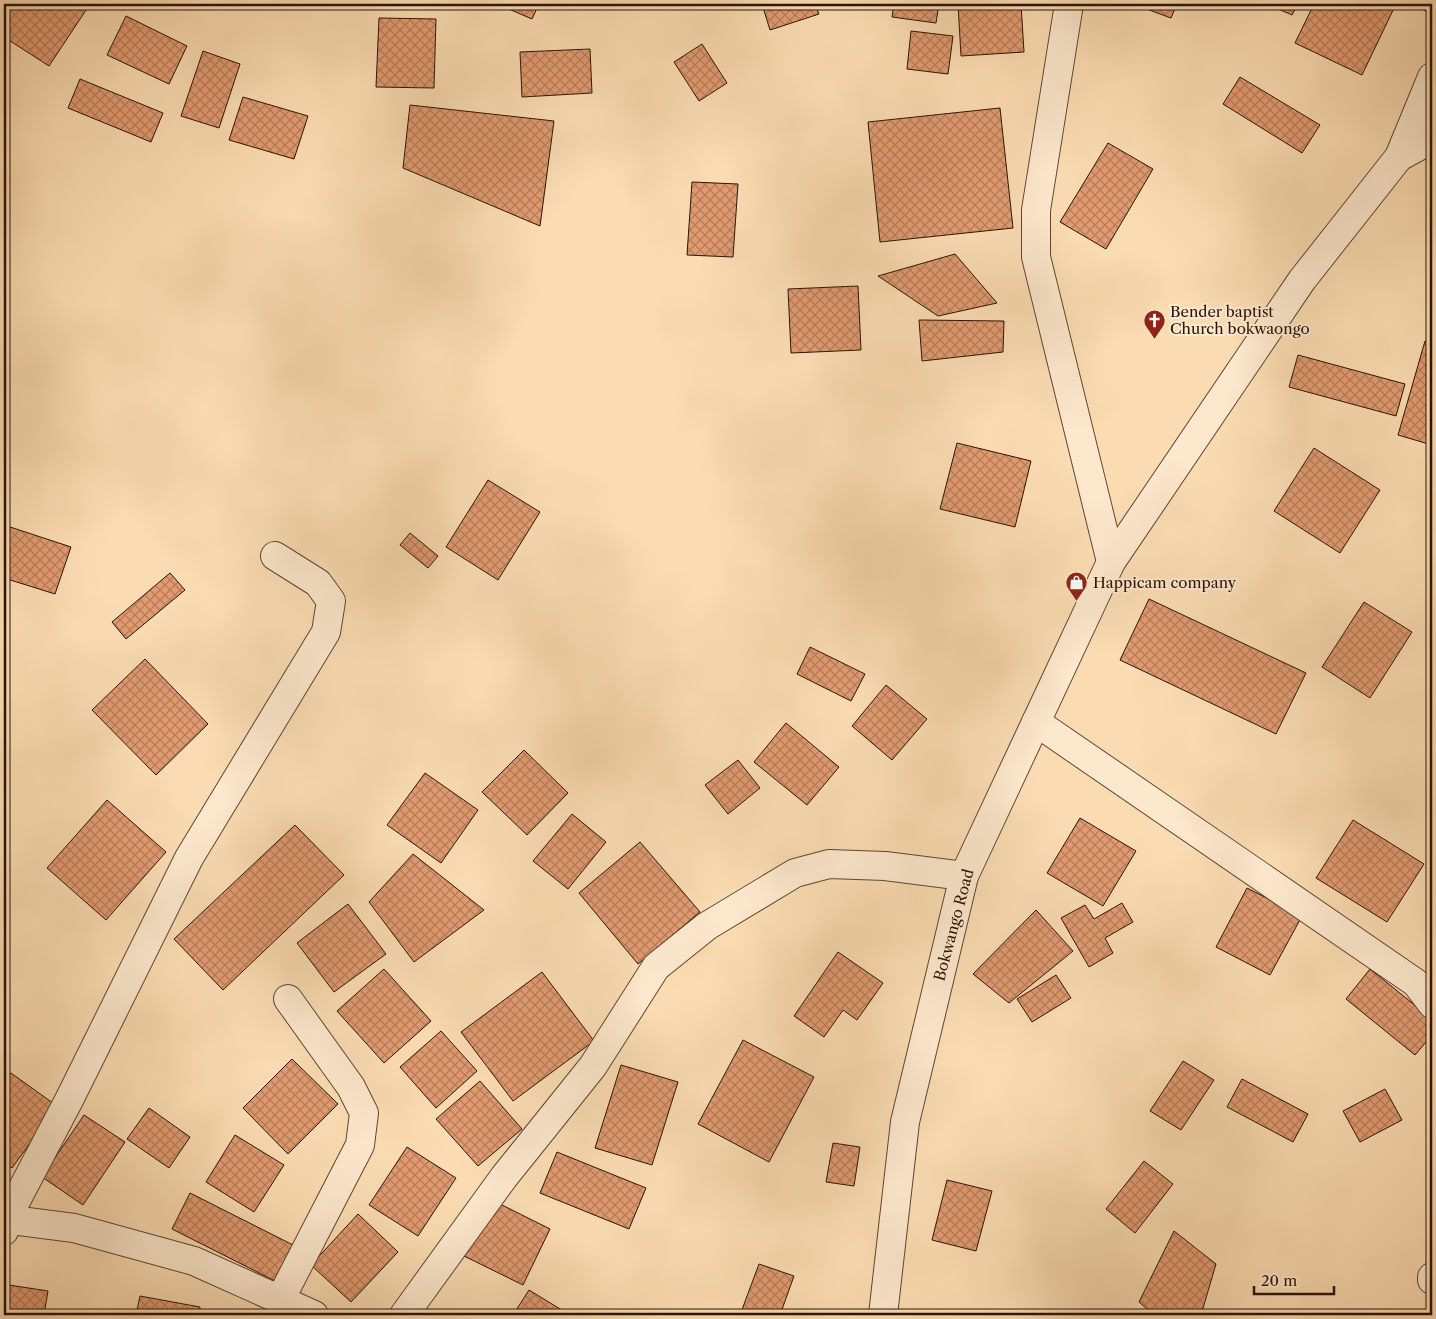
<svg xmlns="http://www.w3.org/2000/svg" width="1436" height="1319" viewBox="0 0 1436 1319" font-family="'Libre Caslon Text',serif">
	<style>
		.building { fill: url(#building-cross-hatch); stroke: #2c1307 }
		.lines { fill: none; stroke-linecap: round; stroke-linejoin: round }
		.minor-casing { stroke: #604532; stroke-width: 30 }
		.minor { stroke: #fce8cd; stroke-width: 28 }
		.labels { text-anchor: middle; stroke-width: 4; stroke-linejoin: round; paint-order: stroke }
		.poi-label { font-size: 15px; fill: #2c1307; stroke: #fce8cd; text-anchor: start }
		.street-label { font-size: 15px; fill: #2c1307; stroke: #fce8cd }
	</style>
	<defs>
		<pattern id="building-cross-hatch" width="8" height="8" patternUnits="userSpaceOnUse" patternTransform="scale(1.25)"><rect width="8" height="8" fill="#e29b70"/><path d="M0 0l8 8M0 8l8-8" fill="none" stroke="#b77d5a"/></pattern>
	</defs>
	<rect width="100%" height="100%" fill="#fbdcb2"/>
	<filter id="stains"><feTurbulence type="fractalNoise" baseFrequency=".004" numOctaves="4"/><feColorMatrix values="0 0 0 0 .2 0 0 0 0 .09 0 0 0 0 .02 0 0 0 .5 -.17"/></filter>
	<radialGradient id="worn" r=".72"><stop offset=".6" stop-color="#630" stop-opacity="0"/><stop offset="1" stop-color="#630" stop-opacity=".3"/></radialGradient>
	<g class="building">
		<path d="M4 4H90L49 66 4 37Z"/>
		<path d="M497 4H539L532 19Z"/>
		<path d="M762 4H815L819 14 770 30Z"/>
		<path d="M894 4H939L936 23 892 17Z"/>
		<path d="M958 4H1021L1024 52 961 56Z"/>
		<path d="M1133 4H1177L1171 18Z"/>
		<path d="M1267 4H1298L1292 15Z"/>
		<path d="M1314 4H1396L1362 75 1295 43Z"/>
		<path d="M1414 4H1432V8L1429 13Z"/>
		<path d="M126 16 187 46 169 84 107 55Z"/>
		<path d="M379 18 436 19 434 88 376 87Z"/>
		<path d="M911 31 953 36 948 74 907 69Z"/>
		<path d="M702 44 727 83 699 101 674 62Z"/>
		<path d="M590 49 592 93 522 97 520 52Z"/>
		<path d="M203 51 240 64 219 128 181 116Z"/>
		<path d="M1240 77 1320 125 1302 153 1223 104Z"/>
		<path d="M80 79 163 113 151 142 68 108Z"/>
		<path d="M243 97 308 116 294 159 229 140Z"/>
		<path d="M410 105 554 121 540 226 403 168Z"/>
		<path d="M1000 108 1013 228 880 242 868 122Z"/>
		<path d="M1108 143 1153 169 1106 249 1060 222Z"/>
		<path d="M692 182 738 184 733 257 687 255Z"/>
		<path d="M955 254 997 303 938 316 878 276Z"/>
		<path d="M858 286 861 350 791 353 788 289Z"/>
		<path d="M919 320 1004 321 1003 352 922 361Z"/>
		<path d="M1425 341 1432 343V445L1398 435Z"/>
		<path d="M1298 355 1405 384 1396 416 1289 387Z"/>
		<path d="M957 443 1031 461 1015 527 940 509Z"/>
		<path d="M1314 448 1380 490 1340 553 1274 511Z"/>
		<path d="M488 480 540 512 498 580 446 547Z"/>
		<path d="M4 525 71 547 55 594 4 578Z"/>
		<path d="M410 533 438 556 428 568 400 545Z"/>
		<path d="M170 573 185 590 126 639 112 622Z"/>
		<path d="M1149 599 1306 673 1276 734 1120 660Z"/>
		<path d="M1364 602 1412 632 1370 698 1322 667Z"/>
		<path d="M810 647 865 674 851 701 797 674Z"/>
		<path d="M145 659 208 724 156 775 92 710Z"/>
		<path d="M886 685 927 719 892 760 852 726Z"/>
		<path d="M786 723 839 767 807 805 754 762Z"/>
		<path d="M524 750 568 793 527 835 482 792Z"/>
		<path d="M738 760 760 788 728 814 705 785Z"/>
		<path d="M425 773 478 810 441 863 387 825Z"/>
		<path d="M107 800 166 852 106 920 47 868Z"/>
		<path d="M572 814 606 842 568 889 533 861Z"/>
		<path d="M1080 818 1136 851 1103 906 1047 873Z"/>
		<path d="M1353 820 1424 864 1387 922 1316 878Z"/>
		<path d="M295 825 344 875 223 990 174 939Z"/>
		<path d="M640 842 700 912 638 964 579 893Z"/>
		<path d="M413 854 484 910 414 962 369 902Z"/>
		<path d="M1247 888 1302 916 1270 975 1216 947Z"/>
		<path d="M1122 903 1133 922 1105 938 1113 953 1089 967 1061 918 1085 905 1094 919Z"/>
		<path d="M348 904 386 954 334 992 297 943Z"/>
		<path d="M1036 910 1073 951 1009 1003 973 974Z"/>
		<path d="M838 952 883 983 857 1020 843 1010 824 1037 794 1016Z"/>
		<path d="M384 969 431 1021 384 1063 337 1011Z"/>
		<path d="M1370 969 1432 1019V1035L1415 1055 1346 999Z"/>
		<path d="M542 972 594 1041 513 1101 461 1032Z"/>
		<path d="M1056 975 1071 998 1032 1022 1017 999Z"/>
		<path d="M441 1031 477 1071 436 1108 400 1067Z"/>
		<path d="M743 1040 814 1077 769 1162 698 1124Z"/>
		<path d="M292 1059 338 1104 288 1154 243 1108Z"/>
		<path d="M1183 1061 1214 1080 1181 1130 1150 1111Z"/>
		<path d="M621 1065 678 1082 652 1165 595 1148Z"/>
		<path d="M11 1073 57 1106 12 1168 4 1162V1083Z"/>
		<path d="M1242 1079 1308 1114 1293 1142 1227 1107Z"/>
		<path d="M480 1081 522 1129 478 1166 436 1119Z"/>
		<path d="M1385 1089 1402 1120 1360 1142 1343 1111Z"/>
		<path d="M149 1108 190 1137 169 1168 127 1139Z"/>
		<path d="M84 1115 125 1142 83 1205 42 1177Z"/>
		<path d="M235 1135 284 1165 254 1212 206 1182Z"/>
		<path d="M833 1143 860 1147 854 1186 826 1182Z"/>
		<path d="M407 1147 456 1178 418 1236 369 1205Z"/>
		<path d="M557 1152 646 1188 629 1229 540 1193Z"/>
		<path d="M1144 1161 1173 1184 1135 1233 1106 1209Z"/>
		<path d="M947 1180 992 1191 976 1251 932 1240Z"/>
		<path d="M190 1193 297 1247 279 1283 172 1229Z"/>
		<path d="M492 1200 550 1229 523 1285 464 1256Z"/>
		<path d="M358 1214 398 1252 351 1302 311 1265Z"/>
		<path d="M1174 1231 1216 1264 1201 1315H1154L1139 1302Z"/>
		<path d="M759 1264 794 1276 780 1315H740Z"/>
		<path d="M9 1285 48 1291 44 1315H5Z"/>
		<path d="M529 1290 570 1315H513Z"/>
		<path d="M140 1296 200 1307 199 1315H136Z"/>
	</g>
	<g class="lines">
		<defs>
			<g id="minor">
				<path d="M1069 4 1036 210V257L1111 562"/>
				<path d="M1399 157 1432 77"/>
				<path d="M1036 722 1416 983 1432 1004"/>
				<path d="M4 1219 74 1228 194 1261 314 1315"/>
				<path d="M4 1231 6 1220 70 1098 189 858 326 632 331 601 318 583 275 556"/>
				<path d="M1432 1280V1277"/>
				<path d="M280 1300 360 1145 364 1113 351 1087 288 999"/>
				<path d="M404 1315 504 1177 593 1066 656 967 707 926 795 873 829 864 885 866 964 876"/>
				<path d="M883 1315 905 1122 964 876 1111 562 1302 280 1399 157 1432 139"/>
			</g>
		</defs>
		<use href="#minor" class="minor-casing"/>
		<use href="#minor" class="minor"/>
	</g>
	<defs>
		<symbol id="church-pin" viewBox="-11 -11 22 30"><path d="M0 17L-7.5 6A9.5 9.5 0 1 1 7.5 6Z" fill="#8f2418" stroke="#fce8cd"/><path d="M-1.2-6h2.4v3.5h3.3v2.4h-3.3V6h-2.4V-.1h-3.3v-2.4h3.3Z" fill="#fff"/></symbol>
		<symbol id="shop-pin" viewBox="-11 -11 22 30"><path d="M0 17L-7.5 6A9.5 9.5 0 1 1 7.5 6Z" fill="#8f2418" stroke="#fce8cd"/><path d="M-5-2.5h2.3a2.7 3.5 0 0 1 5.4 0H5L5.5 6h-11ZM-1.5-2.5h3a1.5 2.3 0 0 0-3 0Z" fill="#fff"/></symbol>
	</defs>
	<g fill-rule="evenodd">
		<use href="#church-pin" x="1142" y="308" width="25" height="34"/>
		<use href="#shop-pin" x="1064" y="570" width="25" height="34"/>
	</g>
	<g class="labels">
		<g class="poi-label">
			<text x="1170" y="317">Bender baptist<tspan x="1170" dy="17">Church bokwaongo</tspan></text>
			<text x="1093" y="588">Happicam company</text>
		</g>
		<g class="street-label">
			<text transform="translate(954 925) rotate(-75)" y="5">Bokwango Road</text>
		</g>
	</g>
	<rect width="1436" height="1319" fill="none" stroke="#fbdcb2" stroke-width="20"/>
	<rect x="5" y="5" width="1426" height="1309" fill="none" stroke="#2c1307" stroke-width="2.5"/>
	<rect x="10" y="10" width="1416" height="1299" fill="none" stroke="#2c1307"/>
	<path d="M1254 1286v8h80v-8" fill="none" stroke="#2c1307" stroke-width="2.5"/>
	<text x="1261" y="1286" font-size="15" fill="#2c1307" stroke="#fce8cd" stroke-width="4" paint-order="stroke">20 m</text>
	<rect width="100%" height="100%" filter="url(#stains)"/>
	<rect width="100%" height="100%" fill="url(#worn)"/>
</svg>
